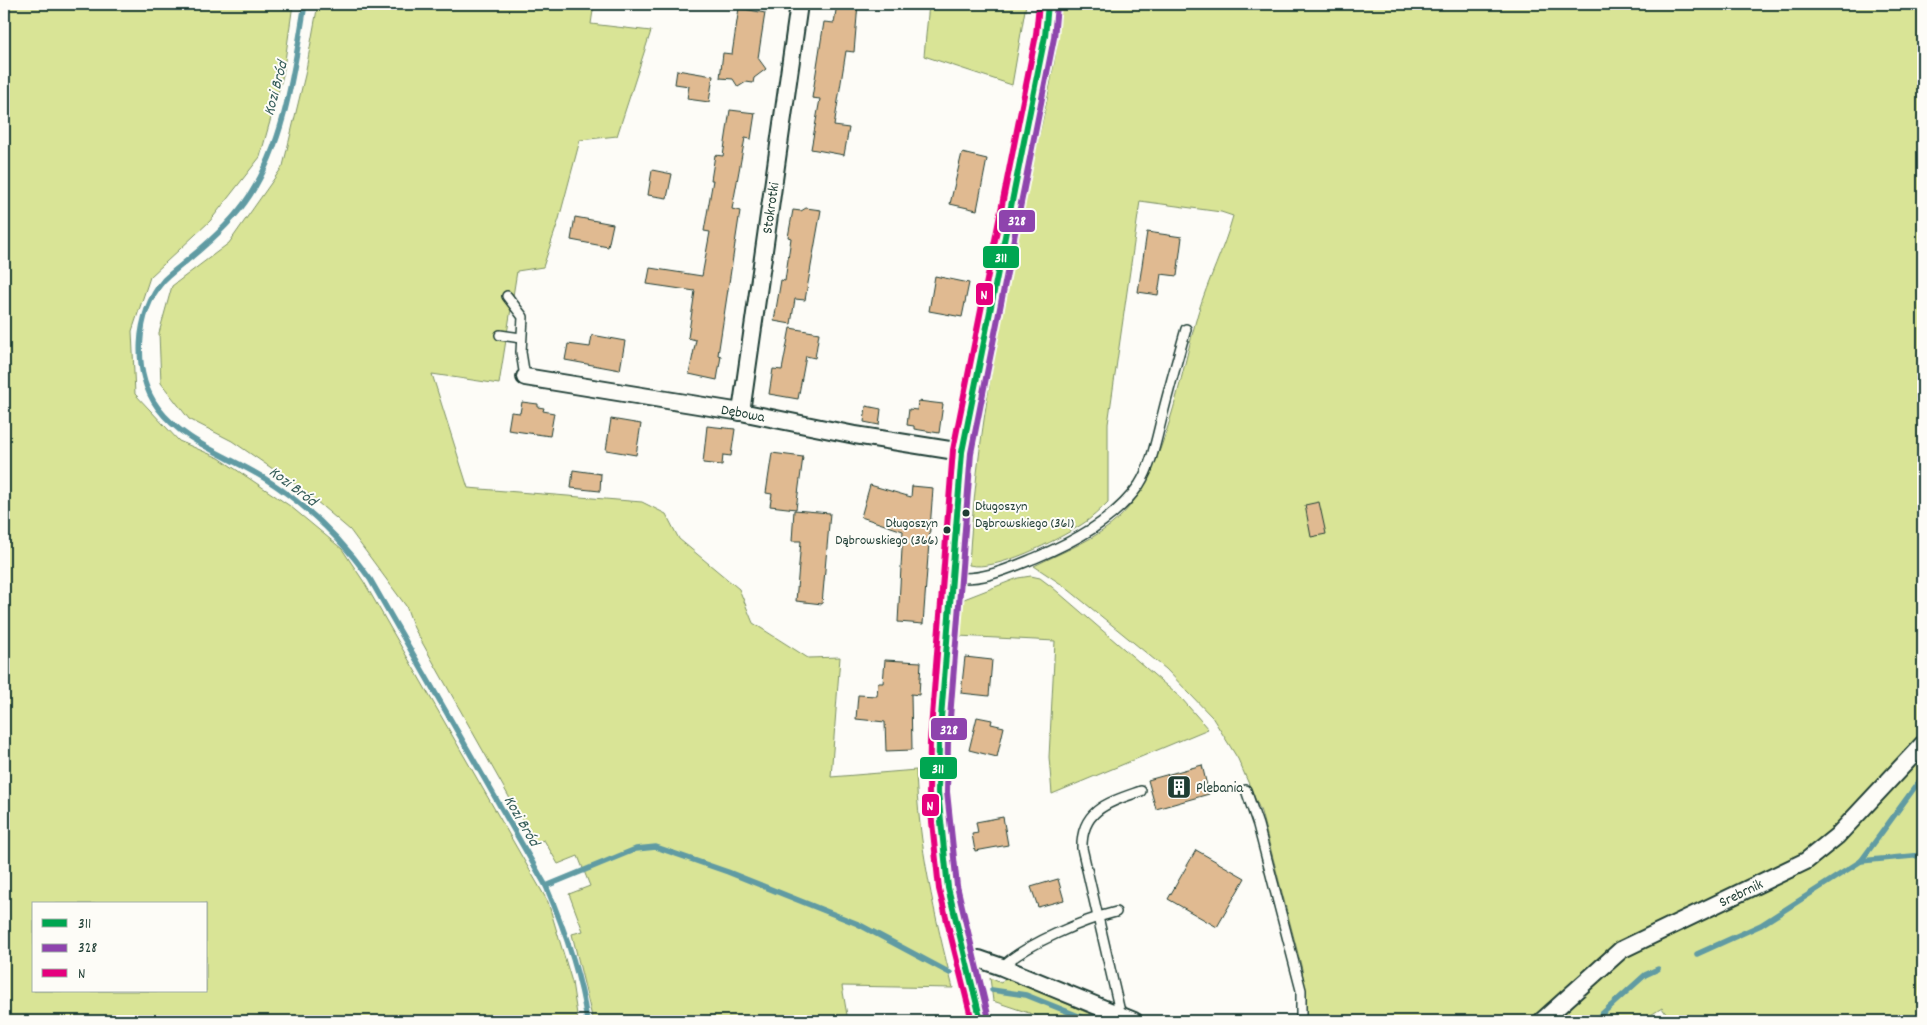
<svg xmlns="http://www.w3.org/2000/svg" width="1927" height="1025" viewBox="0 0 1927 1025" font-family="Dekko,sans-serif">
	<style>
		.green { fill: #d9e496; stroke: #7c9065; fill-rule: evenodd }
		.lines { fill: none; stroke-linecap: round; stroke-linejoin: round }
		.stream { stroke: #619ba3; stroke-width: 5.5 }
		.building { fill: #e0ba91; stroke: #1f3d34 }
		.service-casing { stroke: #1f3d34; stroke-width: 12 }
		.minor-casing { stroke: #1f3d34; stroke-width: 20 }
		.tertiary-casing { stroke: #1f3d34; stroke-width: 24 }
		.service { stroke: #fdfcf7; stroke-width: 9 }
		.minor { stroke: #fdfcf7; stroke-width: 16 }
		.tertiary { stroke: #fdfcf7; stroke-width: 20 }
		.bus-1-casing { stroke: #fdfcf7; stroke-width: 10 }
		.bus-2-casing { stroke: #fdfcf7; stroke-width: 10 }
		.bus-3-casing { stroke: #fdfcf7; stroke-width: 10 }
		.bus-1 { stroke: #00a651; stroke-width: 6 }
		.bus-2 { stroke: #8e44ad; stroke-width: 6 }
		.bus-3 { stroke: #e5007d; stroke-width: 6 }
		.bus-dot { fill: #1f3d34; stroke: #fdfcf7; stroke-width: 2 }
		.labels { text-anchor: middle; stroke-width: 4; stroke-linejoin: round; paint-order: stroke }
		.bus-label { font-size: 14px; fill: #1f3d34; stroke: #fdfcf7; text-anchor: start }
		.street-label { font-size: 15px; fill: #1f3d34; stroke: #fdfcf7 }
		.poi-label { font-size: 15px; fill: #1f3d34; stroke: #fdfcf7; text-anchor: start }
		.water-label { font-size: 16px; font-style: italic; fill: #355c59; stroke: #fdfcf7 }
		.line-badge { stroke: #fdfcf7; stroke-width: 2 }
		.badge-label { font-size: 14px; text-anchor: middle; font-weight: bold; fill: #fff }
	</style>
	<rect width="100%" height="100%" fill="#fdfcf7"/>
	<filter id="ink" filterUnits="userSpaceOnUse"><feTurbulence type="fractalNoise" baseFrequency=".02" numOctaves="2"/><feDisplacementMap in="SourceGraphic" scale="10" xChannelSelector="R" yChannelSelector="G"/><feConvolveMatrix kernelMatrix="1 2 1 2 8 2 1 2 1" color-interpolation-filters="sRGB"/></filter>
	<g filter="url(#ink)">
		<g class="green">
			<path d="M4 4H293L283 75 260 157 210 221 150 277 132 331 135 394 179 441 219 458 290 506 342 549 364 582 548 902 572 982 578 1021H4ZM34 904H206V991H34Z"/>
			<path d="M318 4H594L591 24 651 31 617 136 580 140 559 219 543 267 517 271 499 384 432 374 468 488 642 502 666 514 679 539 739 589 753 623 808 658 840 657 831 777 916 770C918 844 935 917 953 988L842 986 848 1021H593L572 934 583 931 569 894 590 886 578 856 558 864 544 840 535 843 414 628 406 606 350 530 302 489 232 441 189 419 161 383 159 333 172 286 229 243 283 166 305 75Z"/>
			<path d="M929 4H1026L1012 85 924 56Z"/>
			<path d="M1061 4H1923V1021H1671L1662 1008 1641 1021H1307L1302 969 1261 812 1238 759 1212 717 1166 669 1064 586 1034 566C1062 552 1097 539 1120 517 1166 472 1180 375 1198 313 1208 280 1224 249 1233 216L1221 212 1140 201 1108 424V502C1100 510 1091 519 1081 525 1057 540 996 572 969 565 976 442 999 322 1024 201 1038 137 1057 70 1061 4Z"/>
			<path d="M1031 576 1040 578 1052 587 1182 699 1208 729 1052 794 1049 757 1055 641 958 636 959 601 1018 578Z"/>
			<path d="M1006 977 1106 1021H1053L993 1001 990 978 1001 983Z"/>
		</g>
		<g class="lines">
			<g class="stream">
				<path d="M305 4C294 68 286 139 250 195 234 220 212 240 190 258 182 265 172 272 164 280 135 313 132 373 158 408 183 442 229 456 264 478 307 505 341 538 370 579L546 886C564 928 581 975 587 1021"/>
				<path d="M1861 861 1923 855"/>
				<path d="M546 886 636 849 656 847 728 872 858 924 950 973"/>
				<path d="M1697 954 1761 925 1861 861 1923 776"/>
				<path d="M992 990 1026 995 1091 1021"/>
				<path d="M1594 1021 1645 975 1658 969"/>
			</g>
		</g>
		<g class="building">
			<path d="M837 4H858L854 52 846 51 834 126 849 128 844 155 811 149 820 99 812 98 824 22 834 23Z"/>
			<path d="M739 8 765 13 758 58 766 69 754 78 753 83 746 82 738 87 733 79 720 78 723 53 732 54Z"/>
			<path d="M677 70 713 76 709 102 687 99 689 86 675 84Z"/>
			<path d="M730 110 755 113 751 139 745 138 732 209 740 211 718 355 721 356 717 380 689 374 696 340 688 338 695 291 647 284 650 268 702 276 710 232 704 231 713 180H711L715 155 723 156Z"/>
			<path d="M962 153 987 159 977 210 950 204Z"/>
			<path d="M652 170 672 174 667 198 648 195Z"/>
			<path d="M806 208 821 210 805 300 795 299 791 324 774 321 781 280 785 281 791 238 788 237 793 210 801 211Z"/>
			<path d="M575 217 613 224 608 247 571 240Z"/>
			<path d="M1147 232 1182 237 1177 276 1161 274 1158 295 1138 292Z"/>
			<path d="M935 276 969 283 962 317 929 311Z"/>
			<path d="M790 328 819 333 815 358 806 356 798 399 769 394 773 369 782 370Z"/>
			<path d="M592 335 625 341 620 370 565 360 568 344 590 347Z"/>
			<path d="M918 401 943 404 939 433 914 429V426L907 425 909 409 917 410Z"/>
			<path d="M522 402 538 404V407L544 408 543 411 554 413 550 436 508 430 511 412 520 413Z"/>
			<path d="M866 406 881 409 879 425 864 422Z"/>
			<path d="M611 419 641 424 636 455 606 450Z"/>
			<path d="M707 426 735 429 731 456 723 455 722 465 703 463Z"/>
			<path d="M772 453 803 457 796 509 770 506 772 494 766 493Z"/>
			<path d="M573 470 601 474 600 491 571 488Z"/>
			<path d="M870 485 911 497 912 486 933 488 923 624 898 622 903 531 861 517Z"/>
			<path d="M1319 502 1326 534 1311 537 1305 505Z"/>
			<path d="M794 510 830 513 822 604 796 601 801 541H792Z"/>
			<path d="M965 657 992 660 989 696 961 693Z"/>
			<path d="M885 660 921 662 919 695 911 694 912 750 886 751 885 722 856 719 858 695 877 696 878 683H883Z"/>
			<path d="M977 717 992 720 991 724 1004 727 997 757 969 750Z"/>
			<path d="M1202 765 1209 794 1156 809 1148 780Z"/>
			<path d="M1003 817 1008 845 975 851 972 834 978 833 976 822Z"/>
			<path d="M1196 850 1245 878 1217 927 1168 899Z"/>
			<path d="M1058 879 1064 900 1038 907 1031 887Z"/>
		</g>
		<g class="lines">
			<defs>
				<g id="service">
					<path d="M507 296 523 317 521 352 525 377"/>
					<path d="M500 335 521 338"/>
					<path d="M951 577C980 582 1008 569 1035 558 1073 542 1115 520 1139 485 1152 465 1157 436 1163 413 1170 385 1178 357 1186 329"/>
					<path d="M1246 790 1258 825 1301 990V1021"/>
					<path d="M1002 967C1026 944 1083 920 1116 912"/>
					<path d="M1121 1016 1082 848C1081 809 1110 802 1141 791"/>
				</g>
				<g id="minor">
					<path id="s1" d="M525 377 741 412 855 435 962 452"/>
					<path id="s2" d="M741 412 799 4"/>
					<path d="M965 959H979L1002 967 1134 1021"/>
					<path id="s3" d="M1542 1021 1621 950 1806 861 1837 836 1923 744"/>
				</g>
				<path id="tertiary" d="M981 1021 948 888 938 792 939 743 962 452 1045 36 1048 4"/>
			</defs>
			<use href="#service" class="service-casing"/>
			<use href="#minor" class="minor-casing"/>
			<use href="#tertiary" class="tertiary-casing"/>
			<use href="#service" class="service"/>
			<use href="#minor" class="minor"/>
			<use href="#tertiary" class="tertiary"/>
			<defs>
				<path id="bus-1" d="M981 1021 948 888 938 792 939 743 962 452 1045 36 1048 4"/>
				<path id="bus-2" d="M989 1019 957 886 947 792 948 743 971 453 1054 38 1057 5"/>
				<path id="bus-3" d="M972 1021 939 889 929 793 930 742 953 450 1036 35 1039 4"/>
			</defs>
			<use href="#bus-1" class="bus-1-casing"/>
			<use href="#bus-2" class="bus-2-casing"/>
			<use href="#bus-3" class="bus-3-casing"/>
			<use href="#bus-1" class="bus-1"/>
			<use href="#bus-2" class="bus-2"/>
			<use href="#bus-3" class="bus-3"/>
		</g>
	</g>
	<defs>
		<symbol id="building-square" viewBox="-11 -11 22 22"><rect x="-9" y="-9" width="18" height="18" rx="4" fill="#1f3d34" stroke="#fdfcf7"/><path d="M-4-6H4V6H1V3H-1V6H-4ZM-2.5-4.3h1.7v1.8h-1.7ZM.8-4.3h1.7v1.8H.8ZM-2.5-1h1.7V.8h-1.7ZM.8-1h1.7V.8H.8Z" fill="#fff"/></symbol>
	</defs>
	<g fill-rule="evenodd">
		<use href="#building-square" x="1165" y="773" width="28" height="28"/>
	</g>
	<g class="bus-dot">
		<circle cx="966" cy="513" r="4.5"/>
		<circle cx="947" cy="530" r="4.5"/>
	</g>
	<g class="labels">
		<g class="bus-label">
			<text x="975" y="510">Długoszyn<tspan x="975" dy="17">Dąbrowskiego (361)</tspan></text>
			<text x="938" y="527" text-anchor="end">Długoszyn<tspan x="938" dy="17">Dąbrowskiego (366)</tspan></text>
		</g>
		<g class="street-label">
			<text dy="5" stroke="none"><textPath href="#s2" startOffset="206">Stokrotki</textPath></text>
			<text dy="5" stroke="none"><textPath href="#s1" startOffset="221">Dębowa</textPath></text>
			<text dy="5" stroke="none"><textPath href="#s3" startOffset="239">Srebrnik</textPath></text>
		</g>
		<g class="poi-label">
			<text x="1196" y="792">Plebania</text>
		</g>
		<g class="water-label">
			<text transform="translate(274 88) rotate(-75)" y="6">Kozi Bród</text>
			<text transform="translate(294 485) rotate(37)" y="6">Kozi Bród</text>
			<text transform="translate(523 820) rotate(60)" y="6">Kozi Bród</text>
		</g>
	</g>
	<g class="line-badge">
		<rect x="998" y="209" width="38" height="24" rx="5" fill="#8e44ad"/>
		<rect x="982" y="245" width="38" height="24" rx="5" fill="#00a651"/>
		<rect x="975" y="282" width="19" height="24" rx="5" fill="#e5007d"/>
		<rect x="930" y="717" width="38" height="24" rx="5" fill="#8e44ad"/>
		<rect x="919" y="756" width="39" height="24" rx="5" fill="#00a651"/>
		<rect x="921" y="793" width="19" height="24" rx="5" fill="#e5007d"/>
	</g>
	<g class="badge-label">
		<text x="1017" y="225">328</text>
		<text x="1001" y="262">311</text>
		<text x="984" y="299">N</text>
		<text x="949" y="734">328</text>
		<text x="938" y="773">311</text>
		<text x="930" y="810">N</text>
	</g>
	<rect width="1927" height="1025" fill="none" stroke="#fdfcf7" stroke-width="20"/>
	<rect x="10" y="10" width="1907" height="1005" fill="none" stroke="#1f3d34" stroke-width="2" filter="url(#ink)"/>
	<rect x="32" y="902" width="175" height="90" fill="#fdfcf7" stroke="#a4b0a9"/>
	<rect x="42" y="919" width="25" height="8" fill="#00a651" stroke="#a4b0a9"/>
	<text x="78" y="928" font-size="15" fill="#1f3d34">311</text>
	<rect x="42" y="944" width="25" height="8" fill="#8e44ad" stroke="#a4b0a9"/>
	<text x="78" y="952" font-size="15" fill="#1f3d34">328</text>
	<rect x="42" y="969" width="25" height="8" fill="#e5007d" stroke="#a4b0a9"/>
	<text x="78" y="978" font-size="15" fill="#1f3d34">N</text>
</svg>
